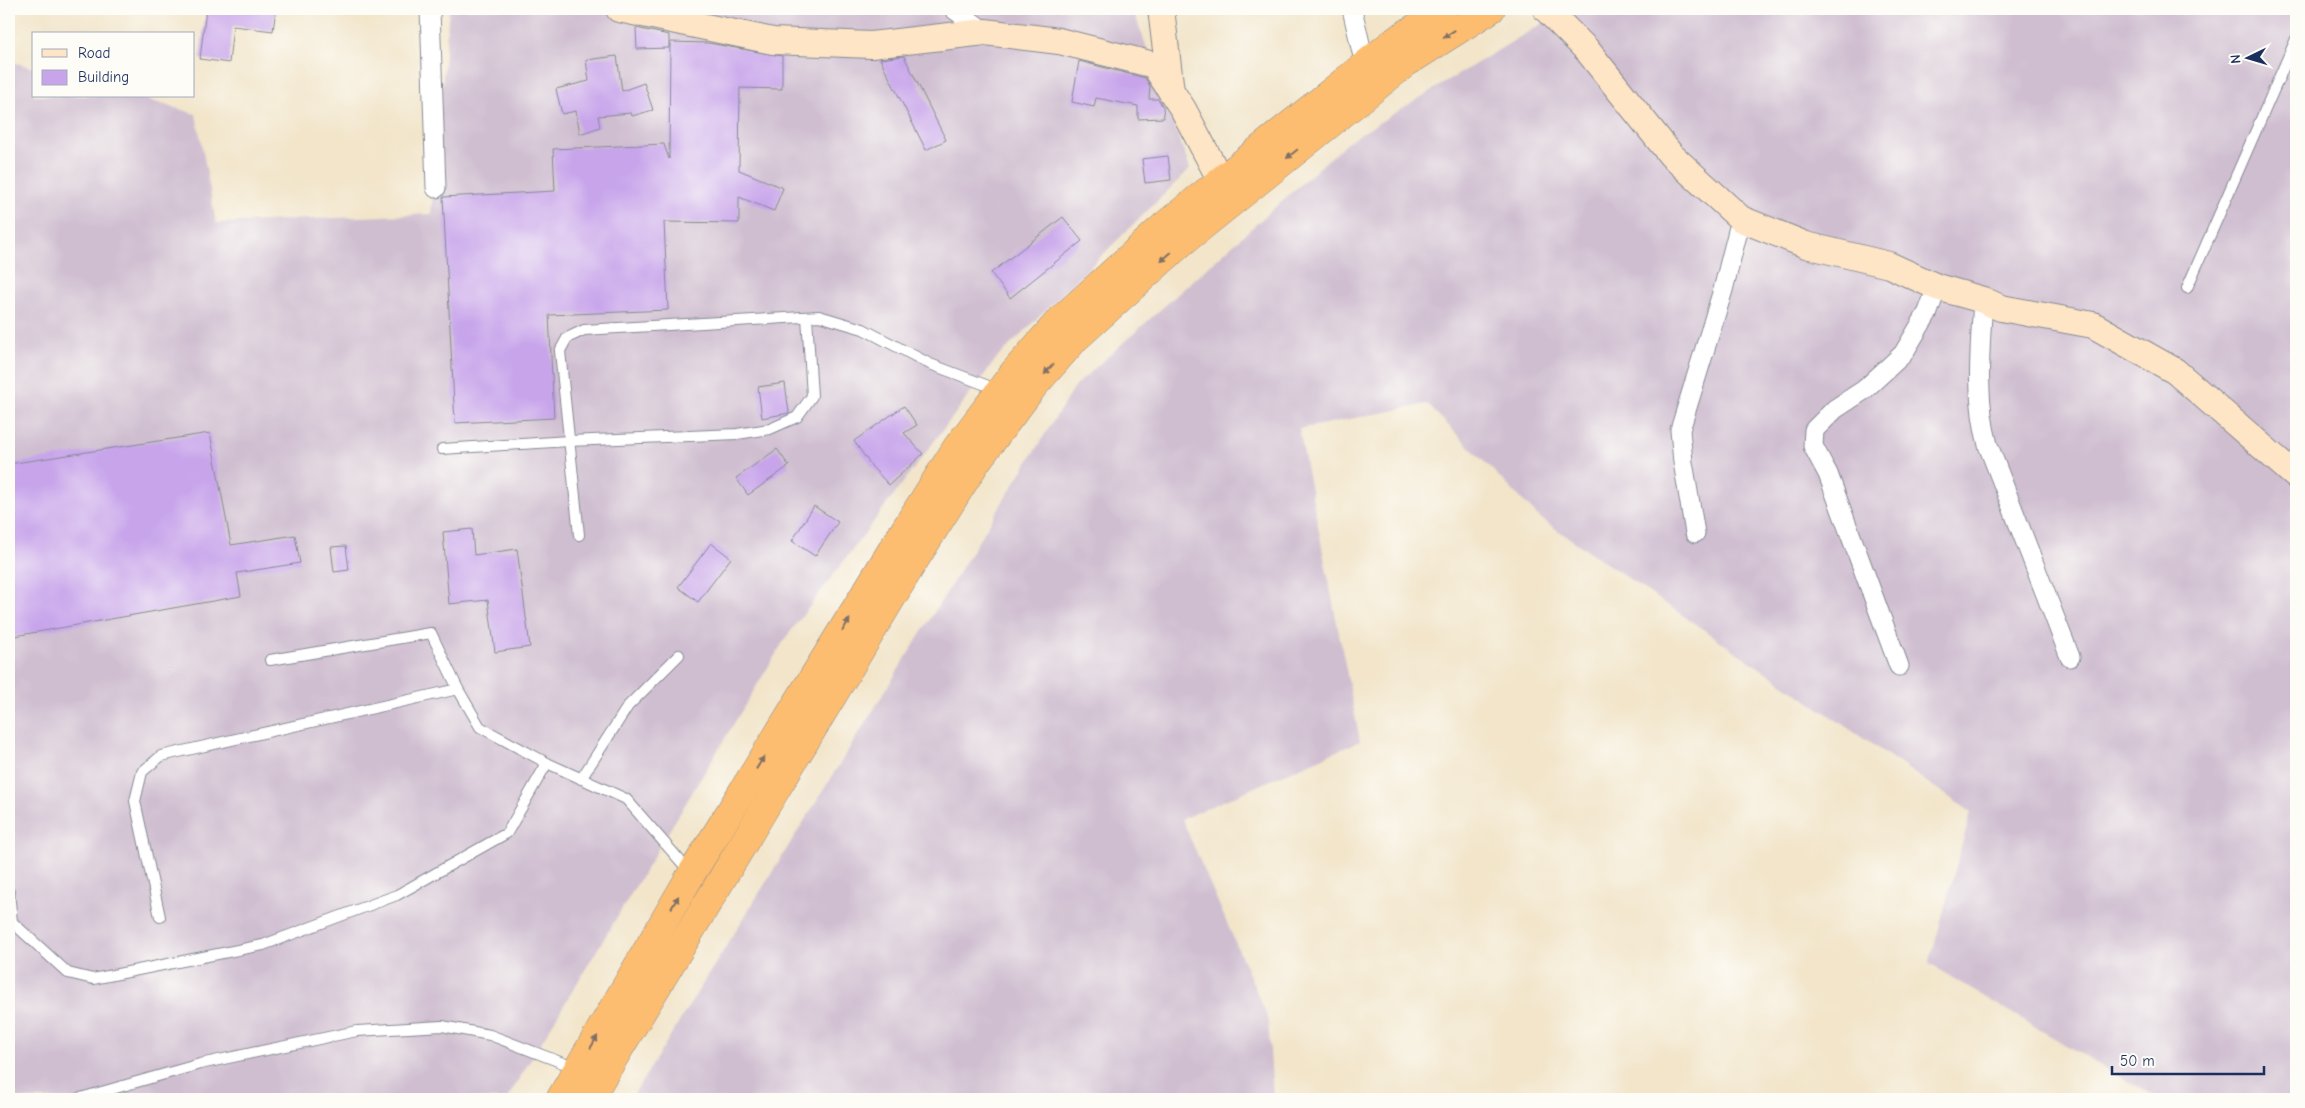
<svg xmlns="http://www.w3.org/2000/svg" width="2305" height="1108" viewBox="0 0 2305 1108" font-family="'Comic Neue',sans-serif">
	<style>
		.industrial { fill: #cfbed0 }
		.building { fill: #c8a5eb }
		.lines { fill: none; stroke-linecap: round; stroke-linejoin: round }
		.lane-casing { stroke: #868a94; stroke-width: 12 }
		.street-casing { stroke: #868a94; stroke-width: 21 }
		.secondary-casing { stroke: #868a94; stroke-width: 28 }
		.highway-casing { stroke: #868a94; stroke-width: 29 }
		.lane { stroke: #fff; stroke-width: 10 }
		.street { stroke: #fff; stroke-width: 19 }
		.secondary { stroke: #fee5c5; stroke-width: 26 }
		.highway { stroke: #fcbd6f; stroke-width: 28 }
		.oneway { fill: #806f66 }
	</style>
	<rect width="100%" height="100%" fill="#fdfcf7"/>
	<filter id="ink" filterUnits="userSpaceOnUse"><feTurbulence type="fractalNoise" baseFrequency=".02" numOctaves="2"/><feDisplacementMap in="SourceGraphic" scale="10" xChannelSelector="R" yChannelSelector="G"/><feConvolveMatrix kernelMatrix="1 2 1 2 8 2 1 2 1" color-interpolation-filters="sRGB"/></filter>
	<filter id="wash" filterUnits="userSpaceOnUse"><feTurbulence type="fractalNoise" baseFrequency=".0096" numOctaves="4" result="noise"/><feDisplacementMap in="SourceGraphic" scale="20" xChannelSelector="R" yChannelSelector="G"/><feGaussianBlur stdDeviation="1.12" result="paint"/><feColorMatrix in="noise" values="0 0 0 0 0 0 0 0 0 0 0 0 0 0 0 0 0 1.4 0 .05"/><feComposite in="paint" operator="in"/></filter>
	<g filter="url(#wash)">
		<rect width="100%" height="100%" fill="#f2e5ca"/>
		<g class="industrial">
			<path d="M449 9H1133L1190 169 997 358 785 639 507 1099H9V61L34 68V96H134L196 114 216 223 431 214Z"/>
			<path d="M1566 9H2296V1099H2157L1929 964 1971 812 1540 518 1427 404 1299 429 1360 741 1182 819 1268 1018 1273 1099H631L1075 386 1349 141Z"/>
		</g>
		<g id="blocks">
			<g class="building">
				<path d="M206 9H276L273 31 233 26 229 63 200 59Z"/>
				<path d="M636 28 669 35V48L637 49Z"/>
				<path d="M670 42 708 43 782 56V89L740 88 739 170 783 188 774 211 739 197V223L664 222 668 310 549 315 554 418 455 423 443 197 555 191 553 149 664 144 669 159Z"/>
				<path d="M617 56 622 91 644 83 653 110 632 116 631 113 598 116 600 127 580 134 576 111 562 114 556 89 589 81 586 60Z"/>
				<path d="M904 56 946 140 926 150 880 59Z"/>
				<path d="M1079 61 1145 78 1150 86 1149 99H1158L1163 107 1164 118 1138 119V106L1096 98 1094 107 1072 102Z"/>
				<path d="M1168 156 1171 180 1145 183 1142 159Z"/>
				<path d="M1063 217 1082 241 1010 298 991 273Z"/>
				<path d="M785 383 789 413 762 418 758 387Z"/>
				<path d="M904 406 917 425 904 433 923 454 889 485 872 467 854 441Z"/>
				<path d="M210 433 231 545 295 535 300 563 237 573 241 596 9 637V464Z"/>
				<path d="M777 449 789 466 748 495 736 478Z"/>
				<path d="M814 506 838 522 815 556 792 541Z"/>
				<path d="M472 529 474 555 517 549 530 647 495 652 488 600 449 604 443 532Z"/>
				<path d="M711 543 731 558 698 602 678 587Z"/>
				<path d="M346 546 349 570 334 572 331 547Z"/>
			</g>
		</g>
	</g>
	<g filter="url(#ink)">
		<use href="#blocks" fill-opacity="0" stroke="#868a94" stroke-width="1"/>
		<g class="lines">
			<defs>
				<g id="lane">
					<path d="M2187 288 2296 39"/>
					<path d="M442 449 569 441 737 434 770 429 797 417 812 396 807 317"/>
					<path d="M579 535 560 351 567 338 584 330 819 316 863 329 930 364 999 390"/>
					<path d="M270 660 431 633 458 689"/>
					<path d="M581 779 628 706 679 655"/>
					<path d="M9 892 12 922 68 973 93 979 263 945 397 895 507 833 547 763 626 799 690 872"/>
					<path d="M160 917 135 801 142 772 161 756 458 689 480 727 547 763"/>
					<path d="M77 1099 200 1064 357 1031 442 1026 490 1035 576 1068"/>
				</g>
				<g id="street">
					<path d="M430 9 436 188"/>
					<path d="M954 9 985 32"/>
					<path d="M1352 9 1365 65"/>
					<path d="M1983 300C1980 349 1975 397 1988 445L2070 657"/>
					<path d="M1695 533 1683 462 1680 430 1723 290 1741 219"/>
					<path d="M1899 666 1828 474 1813 446 1814 430 1835 409 1864 390 1903 354 1928 312 1937 287"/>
				</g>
				<g id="secondary">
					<path d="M619 9 773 41 871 45 985 32 1059 41 1154 65 1171 91"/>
					<path d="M1161 9 1171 91 1183 109 1221 181 1235 196"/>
					<path d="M1546 9 1587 50 1671 155 1741 219 1806 245 1889 265 1937 287 1983 300 2001 308 2093 325 2175 371 2296 476"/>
				</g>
				<g id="highway">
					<path d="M560 1099 692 873 890 553 957 447 1014 372 1059 321 1165 225 1392 43 1444 9"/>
					<path d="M589 1099 911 566 977 461 1033 387 1076 338 1180 244 1406 63 1491 9"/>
				</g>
			</defs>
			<use href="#lane" class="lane-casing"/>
			<use href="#street" class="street-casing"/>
			<use href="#secondary" class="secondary-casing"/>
			<use href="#highway" class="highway-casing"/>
			<use href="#lane" class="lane"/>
			<use href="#street" class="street"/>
			<use href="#secondary" class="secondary"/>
			<use href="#highway" class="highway"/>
		</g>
		<defs><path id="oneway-solid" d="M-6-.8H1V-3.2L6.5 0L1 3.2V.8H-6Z" transform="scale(1.25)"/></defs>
		<g class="oneway">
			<use href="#oneway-solid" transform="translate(1449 34) rotate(146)"/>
			<use href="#oneway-solid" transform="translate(1292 154) rotate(141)"/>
			<use href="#oneway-solid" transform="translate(1166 257) rotate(139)"/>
			<use href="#oneway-solid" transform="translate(1049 369) rotate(131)"/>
			<use href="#oneway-solid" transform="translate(846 625) rotate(-58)"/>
			<use href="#oneway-solid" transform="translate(760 763) rotate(-58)"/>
			<use href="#oneway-solid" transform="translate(675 902) rotate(-60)"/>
			<use href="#oneway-solid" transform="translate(594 1042) rotate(-60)"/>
		</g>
	</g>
	<rect width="2305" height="1108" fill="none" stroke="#fdfcf7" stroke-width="30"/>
	<rect x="32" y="32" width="162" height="65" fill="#fdfcf7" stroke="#a3aaba"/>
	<rect x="42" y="49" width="25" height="8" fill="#fee5c5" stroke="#a3aaba"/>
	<text x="78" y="58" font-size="15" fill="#1b2f5e">Road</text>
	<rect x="42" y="70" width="25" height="15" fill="#c8a5eb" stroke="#a3aaba"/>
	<text x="78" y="82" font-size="15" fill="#1b2f5e">Building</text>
	<g transform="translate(2248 58) rotate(265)" stroke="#fdfcf7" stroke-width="4" paint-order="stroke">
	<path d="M0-4L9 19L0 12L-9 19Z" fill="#1b2f5e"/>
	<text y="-8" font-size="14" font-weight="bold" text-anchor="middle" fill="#1b2f5e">N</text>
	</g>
	<path d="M2112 1066v8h152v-8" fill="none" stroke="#1b2f5e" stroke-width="2.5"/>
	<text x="2120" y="1066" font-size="15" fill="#1b2f5e" stroke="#fdfcf7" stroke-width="4" paint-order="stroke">50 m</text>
</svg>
